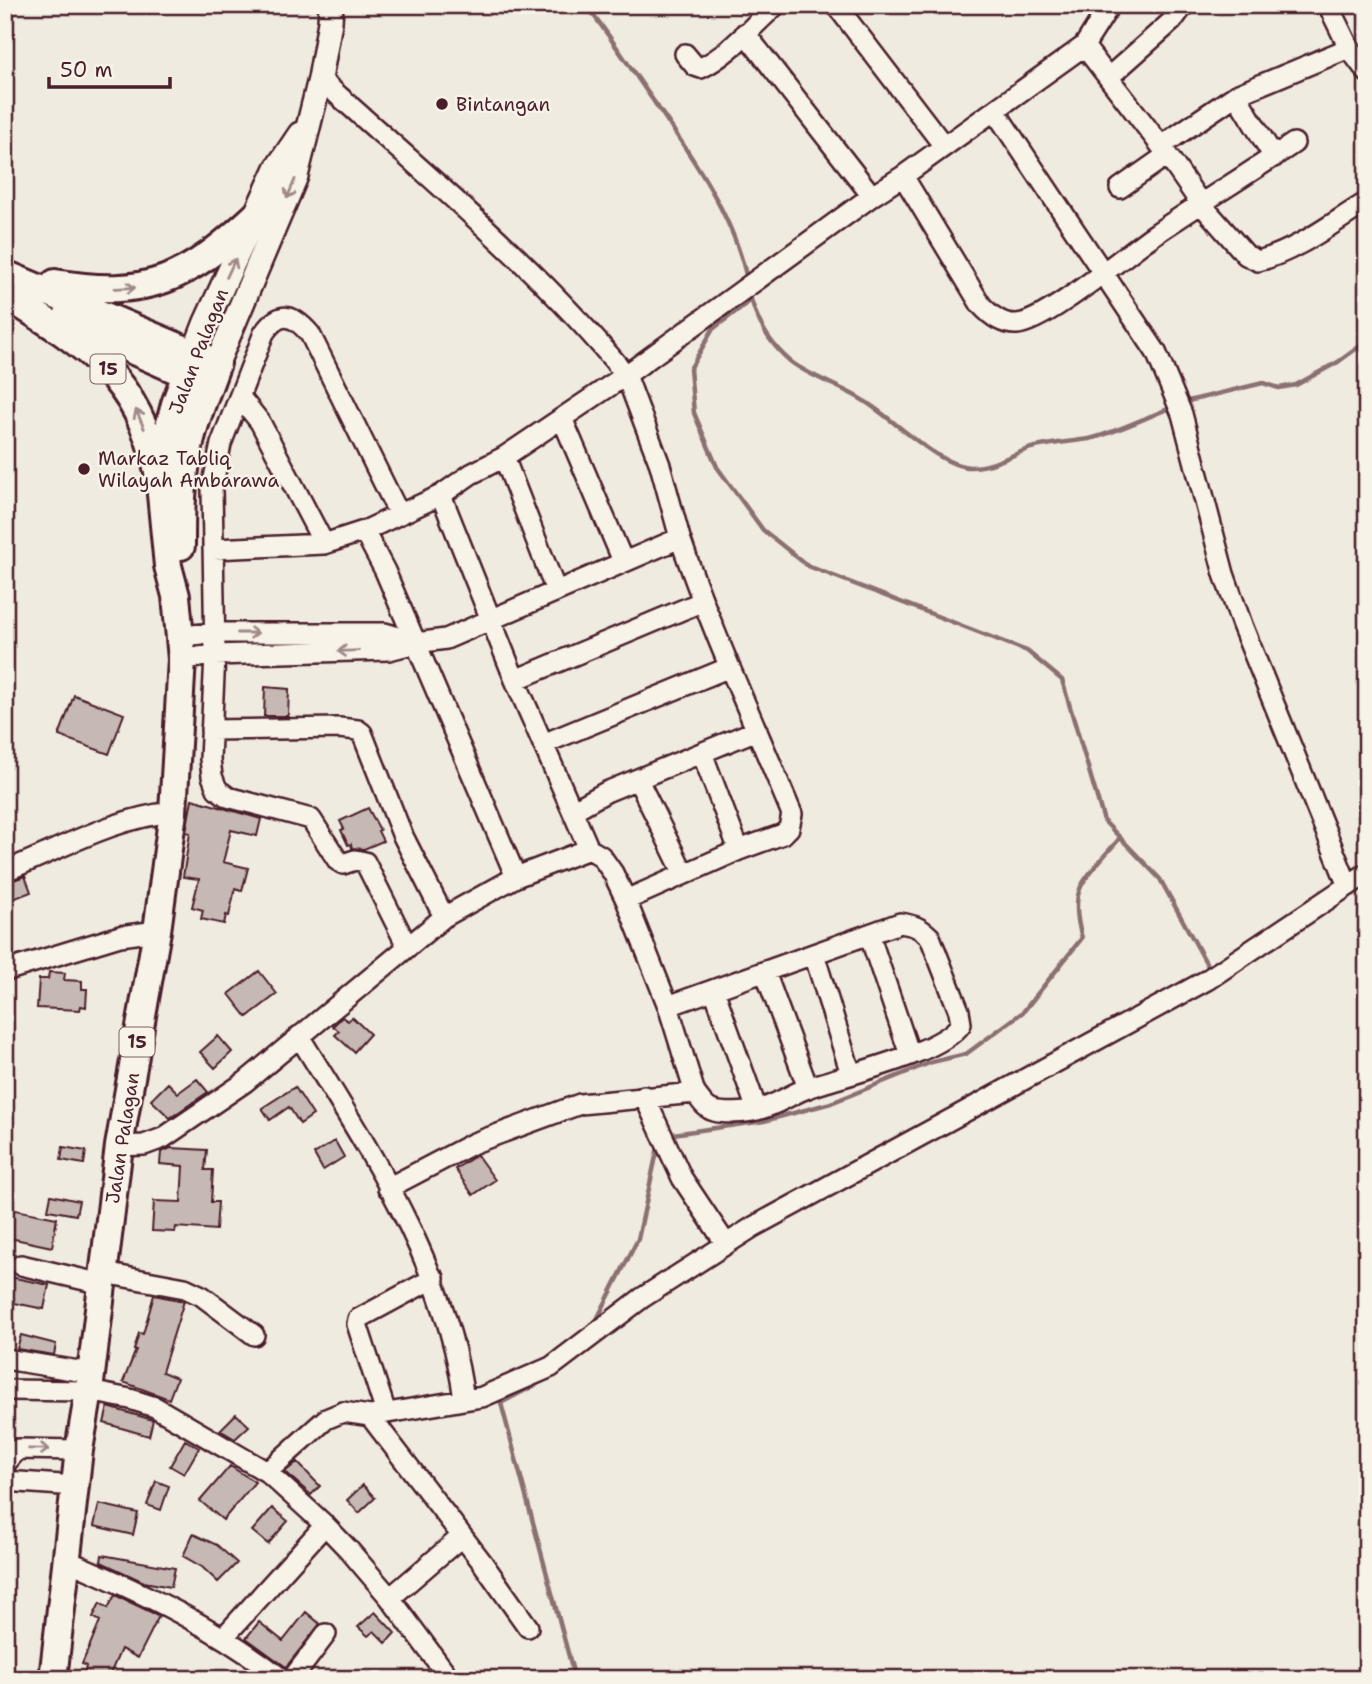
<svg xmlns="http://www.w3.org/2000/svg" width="1372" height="1684" font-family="'Shantell Sans',sans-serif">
<rect width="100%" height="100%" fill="#f0ebe0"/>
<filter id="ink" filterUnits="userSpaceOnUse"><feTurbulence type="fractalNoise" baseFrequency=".0143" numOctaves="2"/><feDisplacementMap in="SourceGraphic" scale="14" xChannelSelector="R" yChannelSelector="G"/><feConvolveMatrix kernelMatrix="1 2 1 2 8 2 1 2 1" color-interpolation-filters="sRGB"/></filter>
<g filter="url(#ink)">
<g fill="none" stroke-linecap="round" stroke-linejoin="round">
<path stroke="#8b6f72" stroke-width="4.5" d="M586,5C608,33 627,63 648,93C686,148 734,214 747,280
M751,299C758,324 770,344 790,361C808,376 843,387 864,401C893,418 939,467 971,467C993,467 1011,455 1031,448C1051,443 1069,442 1089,439C1112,434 1149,416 1173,407
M751,300L713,329L690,369L694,413L717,467L763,530L808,566L1027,651L1062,680L1104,821L1160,879L1210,970L1212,969
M1184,402L1263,383L1279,388L1296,385L1338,362L1367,341
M670,1136L673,1134L764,1121L831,1103L932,1062L966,1054L1023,1012L1082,938C1078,924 1074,904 1080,889C1085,875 1110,850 1120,838
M594,1325L638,1239L658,1147L661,1144
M548,1378L501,1403L575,1679"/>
</g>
<path fill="#c6b8b3" stroke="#4a1f2b" stroke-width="2" d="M265,687L289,689L288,716H264Z
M74,695L124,714L109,754L59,736Z
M192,799L261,819L257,836L231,830L223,862L248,868L242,891L235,889L229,916L226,915L224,924L201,919L203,910L192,907L199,879L183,877L190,833L186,832Z
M368,808L380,830L378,831L383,841L364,849L352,848L351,844L348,845L341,830L344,829L340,821Z
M25,876L31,892L5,902V883Z
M259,971L277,994L247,1017L229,994Z
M49,972L65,973L64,980L82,981V989H87L86,1007L81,1006L80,1010L37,1008L39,979H48Z
M342,1017L348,1021L352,1017L370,1034L354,1052L335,1035L339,1031L333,1026Z
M218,1036L232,1052L215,1068L200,1052Z
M197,1079L208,1092L170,1118L151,1100L168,1083L178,1093Z
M295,1087L313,1115L300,1124L289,1107L270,1120L262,1108Z
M335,1141L344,1157L323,1170L314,1154Z
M63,1147L86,1151L84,1164L61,1160Z
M171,1148L207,1150L205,1170H213L211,1202H218L216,1230L176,1227L175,1232L152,1231L154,1201L181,1202L183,1166L160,1164L161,1152Z
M477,1155L495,1180L473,1195L455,1169Z
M51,1195L79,1201L76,1215L48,1210Z
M5,1208L57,1218L52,1247L5,1237Z
M10,1277L49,1285L44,1309L5,1301Z
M154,1295L184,1301L162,1372L177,1378L169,1399L123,1382L136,1350H134L139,1333L143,1334Z
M21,1335L56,1344L54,1355L17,1349Z
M108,1407L153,1420L149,1436L104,1423Z
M236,1414L249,1426L235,1439L220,1430Z
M185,1440L199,1448L184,1474L170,1466Z
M297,1462L320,1486L311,1495L285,1472Z
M230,1466L255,1482L223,1520L200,1501Z
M156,1481L169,1486L161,1510L147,1505Z
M363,1485L375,1498L359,1513L347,1500Z
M99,1504L138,1513L133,1535L94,1526Z
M272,1508L288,1521L268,1544L252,1531Z
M193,1534L217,1545L237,1563L218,1582L202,1567L183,1556Z
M102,1555L175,1568L171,1587L144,1582L101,1562Z
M115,1595L159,1616L138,1658L121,1649L108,1679H83L86,1666L82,1664L100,1621L93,1617L100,1603L108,1608Z
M306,1612L320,1624L286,1667L246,1638L259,1622L283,1641Z
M375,1612L395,1633L386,1643L374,1631L368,1636L358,1627Z"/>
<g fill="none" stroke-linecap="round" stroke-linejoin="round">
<g stroke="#4a1f2b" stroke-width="24">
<path id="minor" d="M836,5L944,146
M1328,5L1349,48
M745,33L872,196
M1084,46L1161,146L1201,204L1246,255L1258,261C1297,251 1332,223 1367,202
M685,54L695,66L701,68C730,54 752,26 776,5
M1109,77L1172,21L1184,5
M320,79C425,174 536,265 626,375L872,196L903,176L1084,46L1110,5
M1236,95L1274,157
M995,111L1156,352L1182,414L1224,574L1242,625L1348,886
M1161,146L1236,95L1349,48L1367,72
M903,176L981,305C990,315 1002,325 1017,324C1046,322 1127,253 1155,234C1201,203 1248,174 1294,143
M1120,188L1167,155
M240,397L260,422L324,544
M562,418L623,561
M504,457L556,591
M441,495L515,680L589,849
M399,514L310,334C293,314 280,310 264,333L221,444L212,488L215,655L210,759L212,776L217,789L228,797L311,819L338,861L343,864L355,860L365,862L407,946
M364,531L385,571L516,877
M213,549L324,544L364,531L441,495L471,474L504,457L626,375L660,465L680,538
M180,636L215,633H385L415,642
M182,659L215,655L389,650L416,643L446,639L680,538C712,632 754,722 792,814L789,828L783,834L739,850L626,900
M515,680L701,602
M211,730L339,728L358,730L362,733L402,834L444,917
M543,744L730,667
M702,753L739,850
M638,780L684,874
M574,810L606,792L757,730
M5,871C61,849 113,818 173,812
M869,934L910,1055
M814,954L851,1074
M5,971L120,936L157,931
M765,972L808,1088
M714,990L757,1110
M644,1096L682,1178L726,1244
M119,1146L144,1145L163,1138L245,1082L444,917L516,877L589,849L601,856L613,873L626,900L668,1006L695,1093C700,1099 705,1109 714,1111C725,1114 745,1113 756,1110C775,1107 792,1093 810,1087C845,1075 942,1053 961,1024L959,1011L930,937C920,927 913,925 900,923L668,1006
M388,1188L474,1143L580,1104L695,1093
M21,1265L102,1284
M104,1273L185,1288L202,1296L254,1335
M5,1359L91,1373
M5,1390L89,1391L130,1399L155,1407L267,1472L325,1525L349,1550L390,1598L450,1679
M464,1400L482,1397L551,1367L642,1298L753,1227L1207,980L1367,873
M386,1413L357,1324L358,1319L434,1278
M370,1416L482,1562L528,1627
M5,1464L18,1449L79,1450
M267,1472L326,1419L343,1412L370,1416L464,1400C447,1265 368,1149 299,1036
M5,1481L76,1486
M68,1561C144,1593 217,1628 282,1679
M390,1598L461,1537
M223,1638L325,1525
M292,1679L326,1634"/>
</g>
<g stroke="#4a1f2b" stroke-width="28">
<path id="major" d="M194,353L206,322L277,168L300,134
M217,363L296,176L320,79L330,22L331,5"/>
</g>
<g stroke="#4a1f2b" stroke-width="32">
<path id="highway" d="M5,274L217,363C206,394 192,425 187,458C181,487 181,517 181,546
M55,283C149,299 187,279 255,216
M5,295C83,344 137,375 158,472
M64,320L202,381
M53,1679L79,1450L89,1391L119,1146L157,931L173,812L182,659L176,596L168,566L160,484L166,438L175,404L194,353"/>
</g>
<use href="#minor" stroke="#f7f3e8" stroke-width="19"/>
<use href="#major" stroke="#f7f3e8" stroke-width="23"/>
<use href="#highway" stroke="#f7f3e8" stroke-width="26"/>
</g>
<defs><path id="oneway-shaft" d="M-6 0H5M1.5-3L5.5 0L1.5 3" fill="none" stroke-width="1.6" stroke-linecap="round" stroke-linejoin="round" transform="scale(1.75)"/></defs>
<g stroke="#a0898a">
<use href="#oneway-shaft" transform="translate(291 189) rotate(113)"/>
<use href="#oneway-shaft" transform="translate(231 268) rotate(-65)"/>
<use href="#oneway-shaft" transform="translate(125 288) rotate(-2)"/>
<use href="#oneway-shaft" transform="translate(140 419) rotate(-114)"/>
<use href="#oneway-shaft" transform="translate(248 633)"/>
<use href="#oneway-shaft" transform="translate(348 651) rotate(178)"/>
<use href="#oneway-shaft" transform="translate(39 1449) rotate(1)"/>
</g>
</g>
<g fill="#4a1f2b" stroke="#f7f3e8" stroke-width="2.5">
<circle cx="442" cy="104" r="7"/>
<circle cx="84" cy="469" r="7"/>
</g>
<g text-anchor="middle" stroke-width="5" stroke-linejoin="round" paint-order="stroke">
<g fill="#f7f3e8" stroke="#7e5f64" stroke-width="2">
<rect x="90.5" y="354.5" width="35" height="29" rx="5"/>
<rect x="119.5" y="1027.5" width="35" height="29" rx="5"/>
</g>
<g font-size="18" font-weight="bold" fill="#4a1f2b">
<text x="108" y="375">15</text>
<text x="137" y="1048">15</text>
</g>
<g font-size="19" fill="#4a1f2b" stroke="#f7f3e8" text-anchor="start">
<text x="456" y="111">Bintangan</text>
<text x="98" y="465">Markaz Tabliq<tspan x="98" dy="22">Wilayah Ambarawa</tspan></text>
</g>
<g font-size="19" fill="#4a1f2b" stroke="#f7f3e8">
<text transform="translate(198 351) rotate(-69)" y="7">Jalan Palagan</text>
<text transform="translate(122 1138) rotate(-81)" y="7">Jalan Palagan</text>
</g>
</g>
<rect width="1372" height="1684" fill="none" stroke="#f7f3e8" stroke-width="28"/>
<rect x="14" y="14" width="1344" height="1656" fill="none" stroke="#4a1f2b" stroke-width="2.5" filter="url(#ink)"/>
<path d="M49 77v10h121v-10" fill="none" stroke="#4a1f2b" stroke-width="3.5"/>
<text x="60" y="77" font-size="21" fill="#4a1f2b" stroke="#f7f3e8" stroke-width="5" paint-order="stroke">50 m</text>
</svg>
